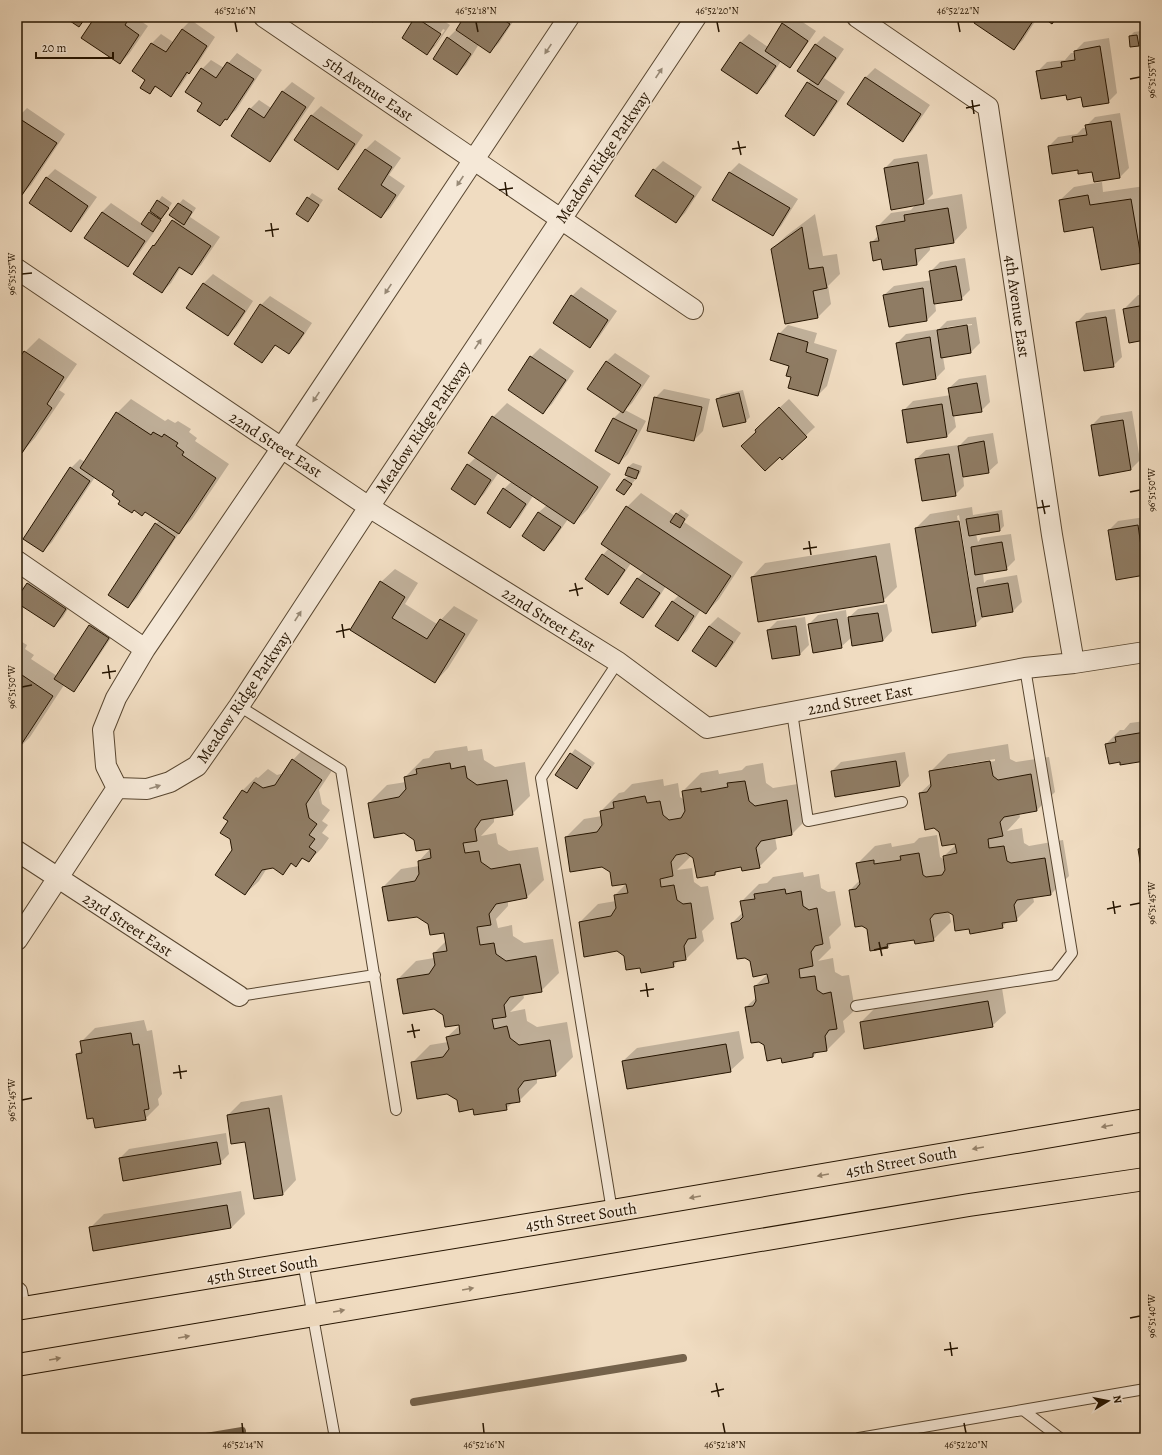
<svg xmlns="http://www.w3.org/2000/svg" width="1162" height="1455" font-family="Alegreya,serif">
<rect width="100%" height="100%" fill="#f0dcc1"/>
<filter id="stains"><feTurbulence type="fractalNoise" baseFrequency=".005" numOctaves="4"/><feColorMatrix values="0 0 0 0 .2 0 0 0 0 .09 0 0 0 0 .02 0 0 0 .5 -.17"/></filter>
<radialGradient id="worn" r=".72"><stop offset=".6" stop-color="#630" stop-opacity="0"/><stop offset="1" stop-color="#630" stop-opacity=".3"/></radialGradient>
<path fill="#0003" fill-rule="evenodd" d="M95,17H135L148,26L129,54L120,63Z
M417,17H438L450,25L436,45L427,54L403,38ZM443,29L445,30L435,45H433Z
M466,17H516L499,43L490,52L479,44L466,65L457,74L448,38L457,29Z
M790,17H795L816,31L798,57L790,66L781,61L766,84L757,93L740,43L749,34L768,47L783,24Z
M979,17H1038L1023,40L1014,49Z
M191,20L215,37L198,63L190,71L180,86L171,95L157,86L150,93L147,80L134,71L152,43L161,34L173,42L182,29Z
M1141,31L1142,40L1138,45L1130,36L1134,32Z
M824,36L844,49L824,78L845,92L823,125L814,134L786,115L811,79L815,45Z
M1109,38L1117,93L1108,102L1067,94L1038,71L1047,62L1065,60L1071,53H1075V51L1084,42Z
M237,53L262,70L236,110L220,125L203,103L202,69L211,60L224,68Z
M875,68L930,105L912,131L903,140L849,104L866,77Z
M292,82L315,98L278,152L270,161L250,109L259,100L271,108L283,91Z
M321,106L363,135L347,159L338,168L295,140L312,115Z
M27,108L65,134L31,185L22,194L17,191V118Z
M1120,113L1129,168L1120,177L1079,169L1049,146L1058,137L1077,134L1083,128H1086V126L1095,117Z
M375,140L401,158L389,175L405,186L390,208L381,217L339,189L366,149Z
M927,154L933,194L927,200L962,194L967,228L954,242L930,246V250L917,264L882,258L871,243L879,235L878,226L891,213L911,210L916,204L891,209L885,168L894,159Z
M663,161L702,187L685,213L676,222L636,196L654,170Z
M739,163L798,199L781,226L772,235L713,200L730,172Z
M55,169L97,197L80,221L71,230L46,178Z
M1102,182L1103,192L1145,186V259L1141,263L1060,200L1074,187Z
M312,193L323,200L312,216L297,213Z
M162,196L172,203L157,226L152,231L154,232L137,256L128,265L102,212L111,203L142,224Z
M183,199L196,208L190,217L220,237L201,265L192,274L181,267L171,283L162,292L153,246L161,238L176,218L171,214Z
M815,214L823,256L837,254L840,274L828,286L831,304L818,317L772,249L786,236Z
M965,258L970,290L961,299L935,303L936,311L927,320L890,326L884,295L894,286L932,280L931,271L940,262Z
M213,274L253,301L237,326L228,335L187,308L204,283Z
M581,287L617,311L599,337L590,346L572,296Z
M1145,294V339L1124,309L1138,295Z
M270,296L312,323L298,344L289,353L276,345L262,361L235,343L261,305Z
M1115,309L1122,357L1113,366L1077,322L1086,313Z
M976,317L980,343L971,352L943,357L945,369L936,378L904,384L897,343L906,334L939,329L947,321ZM972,324V325L947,329V327Z
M788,325L817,333L814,343L837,350L827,386L818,395L792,377L790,365L779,334Z
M39,338L77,364L59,390L65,394L35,438L22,452L20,451L17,455V362H18L25,352Z
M540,348L574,371L552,404L543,413L531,357Z
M615,353L650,376L632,403L625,410L646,421L628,454L619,463L597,451L614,418L621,411L606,362Z
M986,375L990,402L981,411L954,415L956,427L947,436L904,410L913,401L951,395L949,388L959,379Z
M664,389L710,399L703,431L694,440L655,398Z
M743,390L750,417L746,421L724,426L717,400L721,395Z
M131,399L165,421L168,419L175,423L178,421L191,429L189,432L197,438L195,441L229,464L192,519L181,530L137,598L128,607L156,524L160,520L146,511L121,500L115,491L95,477L52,542L43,551L71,468L80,459L85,462L117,413Z
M789,399L815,427L782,458L757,432L765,421Z
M507,403L611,474L588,509L574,523L568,519L553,541L544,550L523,536L539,512L547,505L533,496L519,518L510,527L504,489L512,481L499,472L484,494L475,503L468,465L476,457L493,417Z
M1132,411L1140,460L1131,469L1092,425L1101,416Z
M993,433L998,463L988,472L963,476L964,486L955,495L916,459L926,450L958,445V447L968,437Z
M633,463L642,466L640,473L636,478L631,477L635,480L624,494V479L629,475L626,474L628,467Z
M641,493L675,516L681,509L689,515L684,522L743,562L719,599L706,613L701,609L687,631L678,640L672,602L679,595L666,586L652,608L643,617L621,602L638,578L644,572L631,563L617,584L608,593L603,555L609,548L602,544L627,507Z
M972,507L973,515L1002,510L1004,526L1000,530L976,534L978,542L981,538L1011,534L1015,560L1006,569L983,573L984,583L987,580L1017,575L1022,602L1013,611L984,616L975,625L916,528L930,514ZM959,515L975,615H973L957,516Z
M1145,517V574L1117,578L1109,530L1118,521Z
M890,543L897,587L883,601L759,621L752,577L765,563Z
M395,569L418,583L405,604L437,624L454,606L478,620L448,668L435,682L351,630L381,582Z
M37,574L74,599L63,617L54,626L17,602V600L28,583Z
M887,604L892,631L883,641L852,637L841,647L809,624L818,615L846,610L847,619L858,609Z
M99,617L117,629L82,681L73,690L64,685L30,737L17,750V639L27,645L25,649L34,655L31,659L57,676L90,626Z
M718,617L741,633L725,657L716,666L693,650L709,626Z
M805,617L809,645L800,654L773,658L768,630L777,621Z
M1145,721V760L1121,761L1106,744L1120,730H1124L1130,723Z
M1008,744L1010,759L1016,762L1049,757L1055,792L1037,810L1019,813L1020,817L1007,831L1022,828L1024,843L1029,846L1063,840L1069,876L1051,894L1033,897L1034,902L1016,920L1008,921L1002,927L970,928L949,912L951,922L933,940L915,938L893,942L888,947L867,929L850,890L860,880L857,864L875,846L891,843L892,847L914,843L919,838L937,835L940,857L945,860L944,856L958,843L940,831L920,793L932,782L930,772L948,754ZM995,759V761L948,769V767Z
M306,746L335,766L319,790L322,804L330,810L322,821L328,825L322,833L329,838L322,848L309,861L304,858L296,865L293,863L283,874L273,867L267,868L259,881L245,894L233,850L229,821L242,791L256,777L258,778L268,769L277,775L284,773L293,760Z
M467,746L468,751L482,749L484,760L495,767L525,762L530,796L512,814L494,817V822L481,836L496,833L498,844L509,851L538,847L544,880L526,898L508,901V906L496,919L498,928L512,925L513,936L524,943L553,939L559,973L541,991L523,994L524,998L510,1012L525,1009L527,1021L537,1027L567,1022L573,1057L555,1075L537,1078V1083L519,1101L513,1102L506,1109L474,1108L458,1100L412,1063L430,1045L448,1042L447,1037L461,1024L444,1015L398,979L416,961L434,958V953L446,941L445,932L429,923L383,887L401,869L419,866V861L432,847L415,839L369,803L387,785L406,782L405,777L423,759L429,758L435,751Z
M575,749L595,763L576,788L556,775Z
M905,752L909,776L900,786L832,771L841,762Z
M763,763L766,783L773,788L804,783L810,816L792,834L775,837L777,849L759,867L742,866L719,870L715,874L690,855V857L677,870L692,868L694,882L701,887L708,886L714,919L702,931L704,941L686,959L679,960L673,966H641L580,922L598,904L616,901L615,895L627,883L566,837L584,819L602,816L601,811L619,793L624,792L632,784L663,779L664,786L678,783L680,797L685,800L683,791L701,773L718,770L719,774L742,770L746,766Z
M1145,843V885L1139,849Z
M803,872L804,877L819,874L821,888L828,892L835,891L841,925L829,937L831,948L818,961L833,958L835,972L842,976L849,975L855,1010L843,1021L845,1032L827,1050L818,1051L813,1057H782L765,1045L746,1007L757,997L755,986L769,973L751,961L732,923L743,912L741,902L759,884L767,883L773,877Z
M1002,988L1006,1013L992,1026L861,1022L874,1009Z
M144,1020L147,1031L152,1030L162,1094L158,1099L159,1105L145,1119L77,1054L83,1049L82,1041L95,1028Z
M739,1031L744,1058L730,1071L623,1061L637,1048Z
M282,1095L296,1180L283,1194L228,1115L241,1102Z
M226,1133L229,1154L220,1163L120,1158L129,1149Z
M241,1191L245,1214L231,1228L94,1250L90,1228L104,1214Z"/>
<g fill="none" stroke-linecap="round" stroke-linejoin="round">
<path stroke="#75634c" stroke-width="8" d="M414,1402L683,1358
M200,1438L242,1431"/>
</g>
<path fill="#8f7c64" stroke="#251400" d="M64,17H86L79,27Z
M95,17H130L125,25L139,35L120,64L81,38Z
M366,17H377L373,22Z
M415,17L441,34L427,55L402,38Z
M464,17H499L510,24L490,53L456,30Z
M977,17H1027L1033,21L1014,50L974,23Z
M1042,17H1057L1052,24Z
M782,23L808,41L790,68L765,51Z
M182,29L207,46L189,74L187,72L171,97L155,86L150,94L140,88L145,80L132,71L151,43L166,52Z
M1137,35L1139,46L1130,47L1129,36Z
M447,37L471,54L457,75L433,59Z
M740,42L776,66L757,94L721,70Z
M815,44L836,58L818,85L797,71Z
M1100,46L1109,103L1083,107L1081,97L1067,100L1066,95L1041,99L1036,71L1062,67L1061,62L1075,60L1074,51Z
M227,62L254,79L227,120L225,119L220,126L197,111L202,103L185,92L201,68L216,78Z
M865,77L921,114L903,142L847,104Z
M807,82L837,101L814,136L785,116Z
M282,91L306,107L270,162L231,136L249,108L264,118Z
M311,115L355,144L338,170L294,140Z
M17,117L57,143L22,195L17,192Z
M1111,121L1120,178L1094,182L1092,172L1078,174V170L1052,174L1048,146L1073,142L1072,137L1087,135L1085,125Z
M365,149L392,167L381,185L396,195L381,218L338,189Z
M918,162L924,204L891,210L884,168Z
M653,169L694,196L676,223L635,196Z
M729,172L790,208L773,236L712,200Z
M46,177L88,206L71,232L29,203Z
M1088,195L1090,205L1131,199L1142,263L1101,270L1093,227L1064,232L1059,200Z
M307,197L319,205L308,222L296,214Z
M157,200L169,208L161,219L150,211Z
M178,203L192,212L184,225L169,215Z
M948,208L954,243L915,249L917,265L883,270L881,259L873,261L870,242L879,241L876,226L905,221L904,215Z
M102,212L145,241L128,267L84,238Z
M149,212L161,220L153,232L141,224Z
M172,220L211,246L192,275L179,267L162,293L133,274L153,245L154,246Z
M802,227L809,269L823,267L827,288L813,291L818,318L785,324L771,249Z
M956,266L962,300L934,304L929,271Z
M203,283L245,311L228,336L186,308Z
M923,288L927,321L889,327L883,295Z
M571,295L608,320L590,348L553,323Z
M260,304L304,333L289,354L275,345L262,363L234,344Z
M1145,305V343V340L1129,343L1123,309Z
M1106,317L1114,367L1084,371L1076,322Z
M967,325L971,353L941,358L937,330Z
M778,333L808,342L806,352L828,359L818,396L788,388L791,377L786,376L789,366L770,360Z
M930,337L936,379L903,385L896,343Z
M24,351L64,377L47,404L52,408L22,453L17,450V362Z
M530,356L566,380L543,414L508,390Z
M606,361L641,385L623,413L587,389Z
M977,383L982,412L953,416L948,388Z
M739,393L746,422L723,427L716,399Z
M654,397L702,407L694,441L647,431Z
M942,404L947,437L907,443L902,410Z
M779,407L807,437L782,460L780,457L765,471L741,446L756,432L755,430Z
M116,412L151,435L153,432L162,437L164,434L178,443L176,446L184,452L182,455L216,478L179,534L145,512L142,516L134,510L132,513L118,504L120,501L112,495L114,491L80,468Z
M492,416L598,487L574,524L468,453Z
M613,418L637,430L619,464L595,451Z
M1123,420L1131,470L1099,476L1091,425Z
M984,441L989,473L963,477L958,446Z
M949,454L956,496L922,501L915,459Z
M467,464L491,480L475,505L451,489Z
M70,467L90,481L43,552L23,539Z
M628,467L639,471L636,479L625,475Z
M624,479L632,484L624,495L616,490Z
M503,488L526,504L510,528L487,513Z
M626,506L731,576L706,614L601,544Z
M538,512L561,527L544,551L522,536Z
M676,513L685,519L680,528L670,522Z
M998,514L1000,531L969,536L966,519Z
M959,521L976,626L932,633L915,528Z
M155,523L175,537L128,608L108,595Z
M1138,525L1145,575L1116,580L1108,530Z
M1002,542L1007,570L975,575L971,547Z
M602,554L625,570L608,595L585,579Z
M876,556L884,602L758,622L751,577Z
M637,578L660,593L643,618L620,603Z
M380,581L405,597L392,618L427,639L440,619L465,634L435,683L350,630Z
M27,583L66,609L54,627L17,603V598Z
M1008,583L1013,612L982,617L977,588Z
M672,601L694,616L678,641L655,626Z
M878,613L883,641L852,646L848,617Z
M837,619L842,648L813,653L808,624Z
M89,625L109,638L74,692L54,679Z
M709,626L733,642L716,667L692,651Z
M796,626L800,655L772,659L767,630Z
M17,666L21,669L19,673L53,696L17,751Z
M1145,732V761L1120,765V762L1109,764L1105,744L1116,742L1115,737Z
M570,753L591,767L577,789L555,775Z
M292,759L322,780L306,804L309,818L317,824L309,835L315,839L309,847L316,852L309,862L302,858L296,867L291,863L283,875L273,868L262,870L245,895L215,875L232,850L230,839L220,833L228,821L223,818L242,790L247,793L254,782L263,788L275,785Z
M896,761L900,786L835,797L831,771Z
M990,761L993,776L998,780L1031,774L1037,811L1004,817L1000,822L1003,836L988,839L989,848L1004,846L1007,861L1011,863L1045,858L1051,895L1017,900L1014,905L1017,921L1002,923L1003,928L970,934L969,929L955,931L953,915L948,912L934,914L930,919L934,941L915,944L914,940L887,944L888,948L870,951L867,929L862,926L855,927L849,890L856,889L860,884L856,863L874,860V864L901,860L900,856L919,853L923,875L926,877L942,875L945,870L943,856L957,853L955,844L942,846L939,832L934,828L925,830L919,793L927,792L931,786L929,771Z
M450,763L451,769L465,766L467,778L477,785L507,780L513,815L481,820L475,829L477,841L463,843L465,853L479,851L481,862L491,869L520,864L527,898L496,904L489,914L491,925L477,927L480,945L494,943L496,954L506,961L536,956L542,992L510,997L504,1005L506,1017L492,1019L494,1029L507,1026L510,1038L519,1045L550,1040L556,1076L524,1081L518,1089L520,1102L506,1104L507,1110L474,1115L473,1109L459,1112L457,1100L447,1094L417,1099L411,1062L443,1057L449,1049L446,1037L460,1034L459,1025L445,1027L443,1015L434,1009L403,1014L397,979L429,974L435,965L433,953L447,951L444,933L430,935L428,924L417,917L388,921L382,887L415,881L419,874L418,861L431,858L430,849L416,851L414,840L404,833L374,838L368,803L399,797L406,789L404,777L417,774L416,769Z
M745,781L749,801L755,806L787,800L792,835L761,841L756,848L760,868L742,871L741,867L715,872V875L697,878L693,858L686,853L676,855L671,862L673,876L660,879L661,887L674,885L677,900L683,904L691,903L696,938L688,939L684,946L686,960L673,962L674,967L641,973L640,968L626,970L624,956L617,951L584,957L579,922L611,916L616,908L614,895L628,893L626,884L612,886L610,872L602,867L570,872L565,837L597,832L602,825L600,811L614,808L613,802L645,796L647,803L660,801L663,815L669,820L681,818L685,811L682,791L701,788V792L728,787L727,783Z
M1145,847V891L1138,849Z
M785,889L786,894L801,891L803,906L809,910L817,908L823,944L815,946L811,952L813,966L799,969L800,978L815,976L817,990L823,994L831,992L837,1029L829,1030L825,1036L827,1051L813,1053V1057L782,1063L781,1058L767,1061L764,1045L759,1042L751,1043L745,1007L753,1006L756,1001L754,986L769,983L767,974L753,977L750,961L745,958L737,959L731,923L739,921L743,917L740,901L755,899L754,894Z
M988,1001L993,1027L864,1049L860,1022Z
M131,1033L133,1045L139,1044L149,1109L144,1110L146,1120L95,1128L93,1118L87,1119L76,1054L82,1053L80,1041Z
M726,1044L731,1072L627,1089L622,1061Z
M269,1108L283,1195L254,1199L245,1142L231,1144L227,1115Z
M217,1142L221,1164L123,1181L119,1158Z
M227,1205L231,1228L93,1251L89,1227Z"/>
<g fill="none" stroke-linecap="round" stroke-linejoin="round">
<g stroke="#584630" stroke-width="12">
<path id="service" d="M239,706L341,770L396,1110
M792,712L808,821L902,802
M239,996L375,975
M856,1006L1055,975L1072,953L1025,668
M612,1211L541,778L618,662
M303,1262L335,1438
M1023,1410L1060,1438
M859,1438L1145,1389"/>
</g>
<g stroke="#584630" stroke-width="22">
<path id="minor" d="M264,17L693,309
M857,17L988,107L1052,535L1074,663
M17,269L369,507L618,662L707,728L1025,668L1074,663L1145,652
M17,561L145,649
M117,788L147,789L170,782L197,766L239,706L369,507L696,17
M117,788L106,766L103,730L116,698L145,649L281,449L569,17
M17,851L239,996
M17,940L117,788
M17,1292L20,1309"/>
</g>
<g stroke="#251400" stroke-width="24">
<path id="primary" d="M17,1309L612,1211L1145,1120
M17,1365L969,1205L1145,1179"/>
</g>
<use href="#service" stroke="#f5e8d7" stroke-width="10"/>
<use href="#minor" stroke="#f5e8d7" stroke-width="20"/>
<use href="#primary" stroke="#f0dcc1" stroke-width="22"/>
</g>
<defs><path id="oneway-solid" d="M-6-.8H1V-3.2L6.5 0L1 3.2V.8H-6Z"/></defs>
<g fill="#978976">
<use href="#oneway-solid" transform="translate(548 49) rotate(124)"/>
<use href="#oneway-solid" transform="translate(659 73) rotate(-56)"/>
<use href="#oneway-solid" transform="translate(460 181) rotate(124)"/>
<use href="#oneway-solid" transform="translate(388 289) rotate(124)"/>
<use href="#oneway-solid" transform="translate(478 344) rotate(-56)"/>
<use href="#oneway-solid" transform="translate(316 397) rotate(124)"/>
<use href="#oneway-solid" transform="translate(298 616) rotate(-57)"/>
<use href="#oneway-solid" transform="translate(155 787) rotate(-17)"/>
</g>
<g fill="#95826a">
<use href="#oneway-solid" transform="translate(1107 1126) rotate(170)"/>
<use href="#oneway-solid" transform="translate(978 1148) rotate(170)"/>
<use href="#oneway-solid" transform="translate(823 1175) rotate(170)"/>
<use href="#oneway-solid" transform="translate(695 1197) rotate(170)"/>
<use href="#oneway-solid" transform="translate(468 1289) rotate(-10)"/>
<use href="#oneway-solid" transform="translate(339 1311) rotate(-10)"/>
<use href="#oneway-solid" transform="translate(184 1337) rotate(-10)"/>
<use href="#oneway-solid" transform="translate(55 1359) rotate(-10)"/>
</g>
<path fill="none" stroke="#251400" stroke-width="1.5" d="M235,22L237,32M476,22L478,32M717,22L719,32M958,22L960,32M1130,79L1140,77M972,100L974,114M966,108L980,105M738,141L741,155M732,149L746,147M505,182L507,196M499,190L513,188M271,223L273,237M265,231L279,229M22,274L32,273M1130,492L1140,490M1042,500L1045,514M1037,508L1050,506M809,541L811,555M803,549L817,547M575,583L578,596M569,591L583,588M342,624L344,638M336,632L350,629M108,665L110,679M102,673L116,671M22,687L32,685M1113,901L1115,914M1130,905L1140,903M1107,909L1121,906M879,942L882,956M874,950L887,947M646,983L648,997M640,991L654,989M412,1024L415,1038M407,1032L420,1030M179,1065L181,1079M173,1073L187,1071M22,1100L32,1098M1130,1318L1140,1316M950,1342L952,1356M944,1350L958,1348M716,1383L719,1397M711,1392L724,1389M242,1423L243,1433M483,1423L484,1433M723,1423L725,1433M964,1423L966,1433"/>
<g text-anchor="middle" stroke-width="3.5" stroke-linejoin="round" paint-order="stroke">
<g font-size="16" fill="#251400" stroke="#f5e8d7">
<text transform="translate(369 88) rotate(34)" y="6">5th Avenue East</text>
<text transform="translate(602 157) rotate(-56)" y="6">Meadow Ridge Parkway</text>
<text transform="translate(1018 306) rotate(82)" y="6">4th Avenue East</text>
<text transform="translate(422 427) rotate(-56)" y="6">Meadow Ridge Parkway</text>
<text transform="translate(276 444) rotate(33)" y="6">22nd Street East</text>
<text transform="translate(549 619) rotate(32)" y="6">22nd Street East</text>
<text transform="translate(243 697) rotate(-56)" y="6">Meadow Ridge Parkway</text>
<text transform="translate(860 699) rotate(-11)" y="6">22nd Street East</text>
<text transform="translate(128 924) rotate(33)" y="6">23rd Street East</text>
<text transform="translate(901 1161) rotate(-10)" y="6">45th Street South</text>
<text transform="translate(581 1216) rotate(-9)" y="6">45th Street South</text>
<text transform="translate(262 1269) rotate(-9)" y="6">45th Street South</text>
</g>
</g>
<rect width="1162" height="1455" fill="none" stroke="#f0dcc1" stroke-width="44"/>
<g transform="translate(1108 1401) rotate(80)" stroke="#f5e8d7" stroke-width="3" paint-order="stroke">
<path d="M0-3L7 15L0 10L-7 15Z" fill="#251400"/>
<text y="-6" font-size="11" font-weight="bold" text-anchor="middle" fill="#251400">N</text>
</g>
<path d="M36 52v6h77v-6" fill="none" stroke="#251400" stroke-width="2"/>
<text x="42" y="52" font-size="12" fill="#251400" stroke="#f5e8d7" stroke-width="3" paint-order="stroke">20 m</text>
<rect x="22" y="22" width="1118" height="1411" fill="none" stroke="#251400" stroke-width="1.5"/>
<g font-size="10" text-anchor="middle" fill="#251400">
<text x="235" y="14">46°52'16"N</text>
<text x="476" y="14">46°52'18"N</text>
<text x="717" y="14">46°52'20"N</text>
<text x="958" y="14">46°52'22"N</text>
<text transform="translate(1151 77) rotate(-90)" y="4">96°51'55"W</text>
<text transform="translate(11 274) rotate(-90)" y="4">96°51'55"W</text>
<text transform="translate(1151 490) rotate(-90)" y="4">96°51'50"W</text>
<text transform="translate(11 687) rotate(-90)" y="4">96°51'50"W</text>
<text transform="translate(1151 903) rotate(-90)" y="4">96°51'45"W</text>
<text transform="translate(11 1100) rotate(-90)" y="4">96°51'45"W</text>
<text transform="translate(1151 1316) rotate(-90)" y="4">96°51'40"W</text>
<text x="243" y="1448">46°52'14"N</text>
<text x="484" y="1448">46°52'16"N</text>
<text x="725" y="1448">46°52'18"N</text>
<text x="966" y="1448">46°52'20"N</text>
</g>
<rect width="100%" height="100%" filter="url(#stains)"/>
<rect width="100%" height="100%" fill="url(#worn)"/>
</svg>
